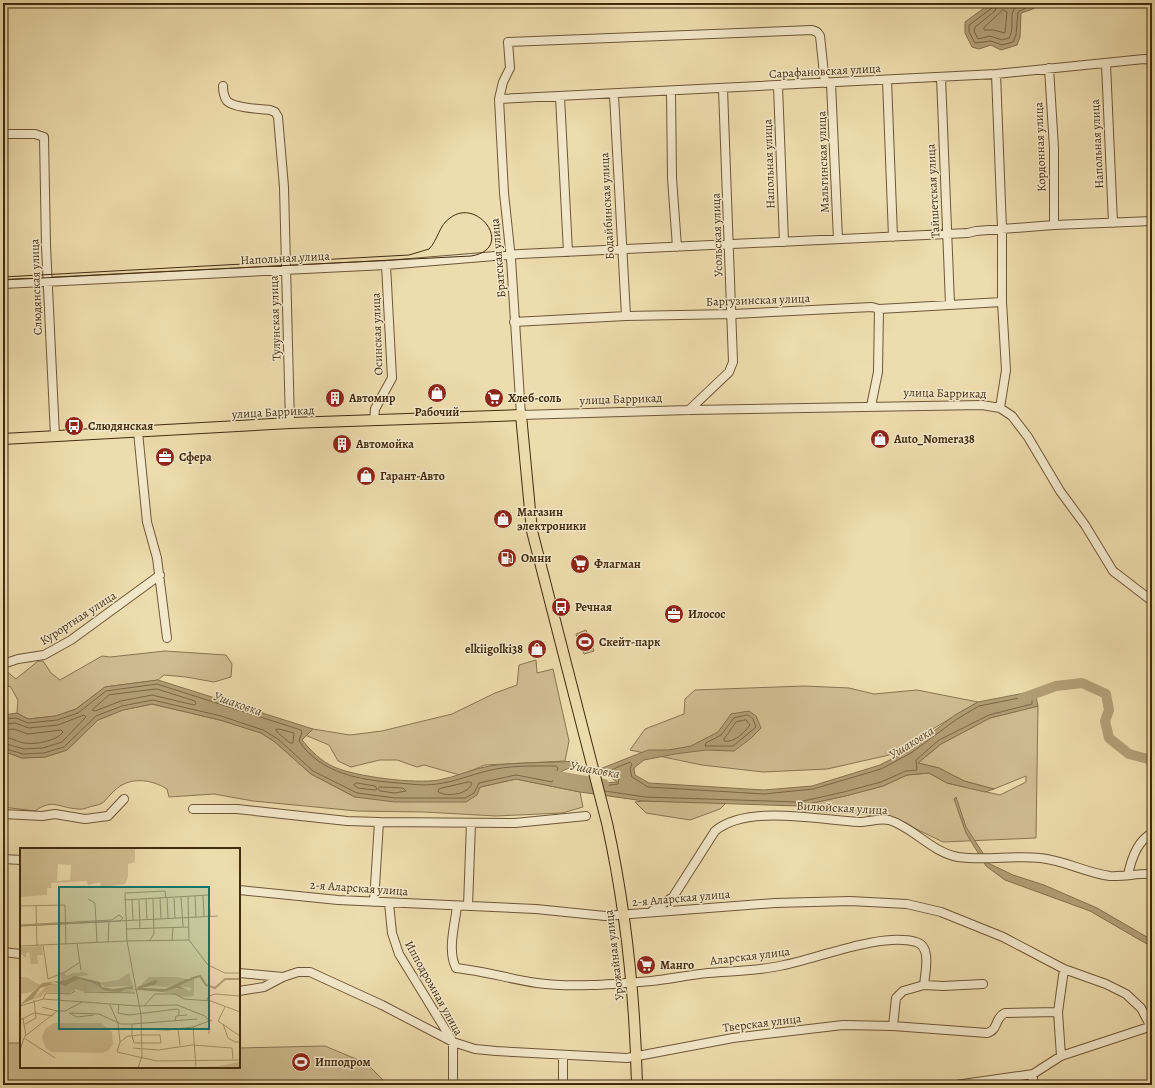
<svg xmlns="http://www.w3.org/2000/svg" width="1155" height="1088" font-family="Alegreya,serif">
<rect width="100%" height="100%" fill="#eddcad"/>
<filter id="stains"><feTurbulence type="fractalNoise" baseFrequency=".005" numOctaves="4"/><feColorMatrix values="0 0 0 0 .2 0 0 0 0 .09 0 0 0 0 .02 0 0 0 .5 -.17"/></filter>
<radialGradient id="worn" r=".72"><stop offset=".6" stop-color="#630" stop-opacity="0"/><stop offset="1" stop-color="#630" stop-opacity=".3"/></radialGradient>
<path fill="#d0be92" stroke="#8a7450" d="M586,630L594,651L584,654L576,634Z
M165,651L226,655L232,664L231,677L214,682L186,677L164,675L158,680L105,687L76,709L56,716L28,719L17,713L18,700L10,686L3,688V673L6,671L16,679L38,661H43L51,673L60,680L102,656L110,657Z
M536,660L537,673L553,669L569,741L565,761L485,765L460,775L424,765L417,767L397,760H380L351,767L338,761L329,745L305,735L313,729L350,735L382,731L452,714L495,693L517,685L519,665Z
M804,686L849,688L874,694L917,690L978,702L889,755L827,769L763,772L702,765L630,750L645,729L684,714L685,699L695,690Z
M152,704L220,720L261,733L275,742L311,774L355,797L480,787L516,779L580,792L583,807L562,813L496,816L424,812L357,811L253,801L214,794L169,797L167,789C151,779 129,776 114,791C105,799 106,804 93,806C88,807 83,810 78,809C59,808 53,798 35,811L3,807V751L22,758L45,757L67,750L98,720L123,710Z
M1038,706L1036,838L943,842L906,824L864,814L802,811L799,806L845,796L883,786L907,775L929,773L947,783L1000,795L1026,782V776L994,789L964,781L939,768L918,763L941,744L990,718Z
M644,801L726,803L720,809L690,820L646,813L635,802Z
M3,1043H21V1067H239V1048L325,1046L356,1059L369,1066L388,1085H3Z"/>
<path fill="#b3a077" stroke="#86714d" d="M991,3H1041L1033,9L1021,13L1020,37L1017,45L1001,50L991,45L979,49L972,47L965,33V22Z
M158,680L313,729L302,740C311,751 321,761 334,767C357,777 415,784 439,780C456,777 472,769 489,766C519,762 548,763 577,761L574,766L560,772L556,780L591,784L617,782L600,769L648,750H669L691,746L718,732L731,714L749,711L756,716L761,728L750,739L734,751L706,750L675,754L644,760L634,768L635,775L649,783L764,790L812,786L880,765L909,750L955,715L978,702L1035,691L1038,706L990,718L941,744L918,763L939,768L964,781L994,789L985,792L947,783L929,773L907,775L883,786L845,796L799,806L644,801L580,792L516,779L480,787L477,795L466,802H395L355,797L311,774L275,742L261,733L220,720L152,704L123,710L98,720L67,750L45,757L22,758L3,751V715L17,713L28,719L56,716L76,709L105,687Z
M956,797L966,827L990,864L1013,875L1044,885L1097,908L1152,940V947L1090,911L1005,880L986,866L966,833L954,799Z"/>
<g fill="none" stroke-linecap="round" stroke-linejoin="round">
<path stroke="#7b6642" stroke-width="1" d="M993,3L992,8L969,25V32L975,43L991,41L1002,45L1013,42L1016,35L1018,12L1035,3
M998,3L995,11L975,27L974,31L978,39L990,36L1002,40L1009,38C1017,24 1004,10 1023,3
M1003,10L1007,12L1005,33L993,30H984V28Z
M157,689L195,701L196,704L194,705L152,695L121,701L95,711L92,710L109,695Z
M748,715L753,719L756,727L733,746H705L706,743L721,735L734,718Z
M3,719L16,718L28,723L57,720L78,713L106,691L157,684L301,730L302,732L299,741C321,774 361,780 398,783C413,784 421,786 437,784C454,782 470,775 487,771C509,765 534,766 556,766L558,768L552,782L516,775L479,783L474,793L465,798H395L357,793L313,771L278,739L263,730L221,716L153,700L122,706L96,716L64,747L44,753L23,754L3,748
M746,720L750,725C744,733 734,743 724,741V739L736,722Z
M3,724L15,723L29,728L58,725L84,715L86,717L62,742L43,748L24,749L3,743
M279,729L294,733L293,743H290L277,732L276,730Z
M3,730L14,729L28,734L61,730L63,732C57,741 35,745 24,743C17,742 11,737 3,737
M469,782L472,783C468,795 447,797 438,792L439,789Z
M357,783L375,786L377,789L375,790L358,788L354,785Z
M604,786L618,784L619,778L611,770L630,762L632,764L630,769L632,777L648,787L764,794L813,789L881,769L911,753L957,719L979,706L1029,696L1032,698V704L989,715L939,740L916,760L917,770L906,771L881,782L844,792L799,802L645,797L605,791
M380,787L403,788L406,791L395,793L380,791L378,789Z"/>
<path stroke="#b3a077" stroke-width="10" d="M1023,698L1056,686L1082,683L1106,694L1109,710L1105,721L1109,738L1129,754L1152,760
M545,774L604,784"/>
<g stroke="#6e5736" stroke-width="10">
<path id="minor" d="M1106,64L1113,223
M1049,68L1054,148V225
M996,74L1002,229V302L1006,370L1000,408
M941,77L950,304
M887,80L893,237
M825,83L820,36L817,32L812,30L508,42L510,68L503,82L499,99L504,193L511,259L521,415L689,410L982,405L1000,408L1012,416L1028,437L1060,491L1085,525L1113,571L1152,601
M831,83L838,239
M223,86C223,91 224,97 227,101C234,108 260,109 270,110L275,112L278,117L284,187L290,423
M778,86L784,242
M671,92L672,178L677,247
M614,95L626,316
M560,97L568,252
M499,99L996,74L1144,59L1152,60
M3,134H35L44,137L46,246L55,436
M3,284L386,265L520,254L968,233L976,231L1054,225L1152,221
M514,322L626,316L733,314L872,307L879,309L1002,302
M871,406L878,372L879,309
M689,410L729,372L733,362L723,89
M374,421L375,409L392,378L386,265
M138,432L147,522L157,558L167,638
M3,664L18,659L44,655L71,640L160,575
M193,809H237L347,821L379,822L515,823L586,816
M3,814L42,816L55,814L85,819L108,816L124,799
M3,859L21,860
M1128,875C1131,860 1137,841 1152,833
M239,890L338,900L536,909L605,916L775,903L850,901L907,904L941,912L1003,937L1064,969L1106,984L1126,994L1141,1008L1152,1029
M374,902L379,822
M389,903L392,933L399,954L453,1042V1085
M457,906C455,925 447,950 456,968C484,971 510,979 537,983C573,988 615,984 651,981C670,979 689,975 708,973C733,971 759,971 784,965C819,958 882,932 916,942C932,946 925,973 924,985
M468,906L471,823
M652,911L673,897L715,831C747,804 818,820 859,822C869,822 879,818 889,820C913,827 931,852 958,857C985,861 1013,855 1040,858C1064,860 1086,873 1110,876C1124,877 1138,873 1152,874
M3,952L21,954
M239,973L283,977L298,972H310L382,1005L453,1042L475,1049L496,1051L627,1058L733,1038L843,1025L893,1026L987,1033C999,1030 994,1018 1005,1013L1058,1012
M239,991L264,987L283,977
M893,1026L896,998L903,991L924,985L943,986L983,984
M1061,1056L1058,1012L1064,969
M563,1085V1055
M956,1085L1033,1074L1061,1056L1152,1026
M1033,1085V1074"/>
</g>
<g stroke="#432b0e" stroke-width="12">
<path id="major" d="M3,439L290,423L521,415L532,531L607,823C626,909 635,998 637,1085"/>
</g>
<use href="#minor" stroke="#f3e8ca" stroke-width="8"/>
<use href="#major" stroke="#eddcad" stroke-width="10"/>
<path stroke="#432b0e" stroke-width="1" d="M3,277L409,255L429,249C438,240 439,225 450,218C478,196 516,249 471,256L3,280"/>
</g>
<defs>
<g id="shop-disc" transform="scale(1)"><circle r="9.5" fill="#8f2418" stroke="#f3e8ca"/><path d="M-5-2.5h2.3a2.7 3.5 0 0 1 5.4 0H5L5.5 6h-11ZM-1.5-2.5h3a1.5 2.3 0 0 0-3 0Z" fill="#fff"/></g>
<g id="building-disc" transform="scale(1)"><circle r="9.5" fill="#8f2418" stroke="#f3e8ca"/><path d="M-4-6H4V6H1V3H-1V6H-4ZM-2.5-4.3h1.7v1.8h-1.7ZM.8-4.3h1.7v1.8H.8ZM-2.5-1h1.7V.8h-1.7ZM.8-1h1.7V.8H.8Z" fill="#fff"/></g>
<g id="supermarket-disc" transform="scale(1)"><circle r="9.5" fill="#8f2418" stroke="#f3e8ca"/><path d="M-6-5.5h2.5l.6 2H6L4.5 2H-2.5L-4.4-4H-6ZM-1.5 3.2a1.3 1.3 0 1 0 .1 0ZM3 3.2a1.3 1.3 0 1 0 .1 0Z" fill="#fff"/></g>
<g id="bus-disc" transform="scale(1)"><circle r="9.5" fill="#8f2418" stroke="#f3e8ca"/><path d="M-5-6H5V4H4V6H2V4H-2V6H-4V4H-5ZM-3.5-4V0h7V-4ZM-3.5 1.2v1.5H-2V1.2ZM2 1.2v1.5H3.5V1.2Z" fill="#fff"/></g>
<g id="office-disc" transform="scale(1)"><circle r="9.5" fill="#8f2418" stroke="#f3e8ca"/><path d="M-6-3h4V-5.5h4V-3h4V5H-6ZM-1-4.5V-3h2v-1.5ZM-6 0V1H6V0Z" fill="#fff"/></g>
<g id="fuel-disc" transform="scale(1)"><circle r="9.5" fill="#8f2418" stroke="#f3e8ca"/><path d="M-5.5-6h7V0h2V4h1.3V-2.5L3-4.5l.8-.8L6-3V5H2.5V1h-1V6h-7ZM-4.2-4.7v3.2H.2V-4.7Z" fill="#fff"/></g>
<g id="stadium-disc" transform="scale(1)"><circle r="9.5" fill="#8f2418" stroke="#f3e8ca"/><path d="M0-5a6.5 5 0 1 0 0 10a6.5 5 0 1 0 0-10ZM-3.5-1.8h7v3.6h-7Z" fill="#fff"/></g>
</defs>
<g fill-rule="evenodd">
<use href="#shop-disc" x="437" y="393"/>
<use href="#building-disc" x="335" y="398"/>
<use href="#supermarket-disc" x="494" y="398"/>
<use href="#bus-disc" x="74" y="426"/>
<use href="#shop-disc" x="880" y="439"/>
<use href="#building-disc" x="342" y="444"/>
<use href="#office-disc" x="165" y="457"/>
<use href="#shop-disc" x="366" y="476"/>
<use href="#shop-disc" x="503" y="519"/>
<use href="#fuel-disc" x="507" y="558"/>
<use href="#supermarket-disc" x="580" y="564"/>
<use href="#bus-disc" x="561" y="607"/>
<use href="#office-disc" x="674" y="614"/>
<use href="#stadium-disc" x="585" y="642"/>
<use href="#shop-disc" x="537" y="649"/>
<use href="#supermarket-disc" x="646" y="965"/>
<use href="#stadium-disc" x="301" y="1062"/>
</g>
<g text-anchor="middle" stroke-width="3" stroke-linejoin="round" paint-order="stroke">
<g font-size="12" fill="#432b0e" stroke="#f3e8ca">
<text transform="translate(825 71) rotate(-3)" y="4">Сарафановская улица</text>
<text transform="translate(1097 144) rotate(-93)" y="4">Напольная улица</text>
<text transform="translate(1040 147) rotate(-92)" y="4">Кордонная улица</text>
<text transform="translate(823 162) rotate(-92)" y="4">Мальтинская улица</text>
<text transform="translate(769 164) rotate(-92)" y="4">Напольная улица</text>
<text transform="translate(933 191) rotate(-93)" y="4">Тайшетская улица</text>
<text transform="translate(607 206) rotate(-93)" y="4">Бодайбинская улица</text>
<text transform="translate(717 235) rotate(-92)" y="4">Усольская улица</text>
<text transform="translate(285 258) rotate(-3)" y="4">Напольная улица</text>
<text transform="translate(498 258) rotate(-95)" y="4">Братская улица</text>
<text transform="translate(36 287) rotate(-92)" y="4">Слюдянская улица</text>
<text transform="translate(758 300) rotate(-2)" y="4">Баргузинская улица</text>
<text transform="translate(275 318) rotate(-92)" y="4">Тулунская улица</text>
<text transform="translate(377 334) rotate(-92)" y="4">Осинская улица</text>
<text transform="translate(945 393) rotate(1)" y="4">улица Баррикад</text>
<text transform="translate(621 399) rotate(-2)" y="4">улица Баррикад</text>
<text transform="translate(273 412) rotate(-3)" y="4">улица Баррикад</text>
<text transform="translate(78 618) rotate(-33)" y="4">Курортная улица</text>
<text transform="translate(842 808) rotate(3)" y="4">Вилюйская улица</text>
<text transform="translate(359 888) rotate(4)" y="4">2-я Аларская улица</text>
<text transform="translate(681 898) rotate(-5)" y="4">2-я Аларская улица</text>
<text transform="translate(614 955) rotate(-97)" y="4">Урожайная улица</text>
<text transform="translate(750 956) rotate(-7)" y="4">Аларская улица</text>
<text transform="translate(434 988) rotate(61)" y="4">Ипподромная улица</text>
<text transform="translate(762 1023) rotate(-7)" y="4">Тверская улица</text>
</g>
<g font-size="12" font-weight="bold" fill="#432b0e" stroke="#f3e8ca" text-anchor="start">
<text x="349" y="402">Автомир</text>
<text x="508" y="402">Хлеб-соль</text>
<text x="437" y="416" text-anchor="middle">Рабочий</text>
<text x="88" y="430">Слюдянская</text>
<text x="894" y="443">Auto_Nomera38</text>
<text x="356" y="448">Автомойка</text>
<text x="179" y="461">Сфера</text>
<text x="380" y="480">Гарант-Авто</text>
<text x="517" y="516">Магазин<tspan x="517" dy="14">электроники</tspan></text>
<text x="521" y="562">Омни</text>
<text x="594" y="568">Флагман</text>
<text x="575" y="611">Речная</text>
<text x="688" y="618">Илосос</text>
<text x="599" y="646">Скейт-парк</text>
<text x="523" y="653" text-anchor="end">elkiigolki38</text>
<text x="660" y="969">Манго</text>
<text x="315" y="1066">Ипподром</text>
</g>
<g font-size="13" font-style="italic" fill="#5f4828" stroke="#f3e8ca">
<text transform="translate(238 703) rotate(19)" y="5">Ушаковка</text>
<text transform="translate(911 742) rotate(-32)" y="5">Ушаковка</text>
<text transform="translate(595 769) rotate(10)" y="5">Ушаковка</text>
</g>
</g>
<g transform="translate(20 848)">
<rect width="220" height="220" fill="#eddcad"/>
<path d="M0,0H115V14L108,16V29L105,36L81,39L80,34L68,37L67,33L31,35V40H27V47L0,49ZM38,16L51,17L50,32L37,33ZM22,98L23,107H17L18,116H11L9,104L6,105V110L0,105V99ZM65,124L69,127L53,129L43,133L40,128L33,131L44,125L47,128L52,125ZM109,125L113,138L85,139L79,135L98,132ZM0,129H6L20,137L11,144L0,146ZM129,129H158L166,131L147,139L121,137ZM59,131L73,135L85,143L106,141L115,144L61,143L56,141L49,145L25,144L21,149L13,151L28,137L38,139L30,135L48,137ZM174,131V148L162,149L143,144L160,140L169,143L172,140L158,138ZM34,175H81L92,184L93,196L89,202L82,205L32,204L25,199L22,189L25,181ZM220,214V220L177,218H199Z" fill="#d0be92" fill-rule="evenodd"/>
<path d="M55,128L80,134L82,139L93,141L114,138L112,141H118L117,139L136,132L138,134L134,137L122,140L145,141L166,131H174L159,138L168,142L157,140L143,144L106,141L100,144L85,143L73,135L59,131L45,138L34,134L30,135L38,139L31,137L20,140L13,151L0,157L22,135L46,132Z" fill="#b3a077"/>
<path fill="none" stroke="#b3a077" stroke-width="2" d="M170,131L180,128L186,137L195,140L205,131H220"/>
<path fill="none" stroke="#a9956d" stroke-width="1" d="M175,48L176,69M183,48L184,68M161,49L163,79M168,49L169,92M140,50L141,71M146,50L145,43L105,45L107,93L169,92M147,50L148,70M154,50L155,70M68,51L75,55L77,94M126,51L127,71M104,52L189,47L190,68M112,52L113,72M119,52L120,80M16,57L17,97M0,58L45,57L46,96M0,77L92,72L99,67L103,70L100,73L0,78M0,78L198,68M106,81L169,79M152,92L153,79M169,92L188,117L205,125H220M129,93L134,86L133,51M88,94L89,74M57,95L61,122M23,97L28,131L45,124L60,114M0,98L107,93L121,167L122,208L118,220M64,144L115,145M23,151L26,145L50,146L55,143M186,153L189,148L195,146L220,148M90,157L98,175L100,194L97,204L137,213L220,212M99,157L98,165L109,167L157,161L159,162V167M0,158L23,151L118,158L157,157L185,168L189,173V186M124,158L135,146H155L164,151L191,153L220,164M22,159L37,163M205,159L198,173L220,188M49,165L57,169L74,167M50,165L79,166L101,176H112L177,171M3,170L6,188M0,172L14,165L33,168M155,173L156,168L167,167M5,176L16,170L14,152M203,176L208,190L215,194H220M173,179L176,220M122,181L148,182L173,179L192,172M158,181L160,197M4,189L37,163H45L62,154M4,190L35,210M100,194L108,188H112L118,187H140L141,195H114L112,188V176M113,200L138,202L172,197L212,200L213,211M0,202L4,190"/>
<path fill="#0f766e" fill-opacity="0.15" stroke="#0f766e" stroke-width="2" d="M39,39H189V181H39Z"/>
<rect width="220" height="220" fill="none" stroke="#432b0e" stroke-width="2"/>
</g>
<rect width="1155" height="1088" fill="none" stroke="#eddcad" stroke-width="16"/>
<rect x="4" y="4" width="1147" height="1080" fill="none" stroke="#432b0e" stroke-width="2"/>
<rect x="8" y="8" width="1139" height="1072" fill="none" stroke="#432b0e"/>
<rect width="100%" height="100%" filter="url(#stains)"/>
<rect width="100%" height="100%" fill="url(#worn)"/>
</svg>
